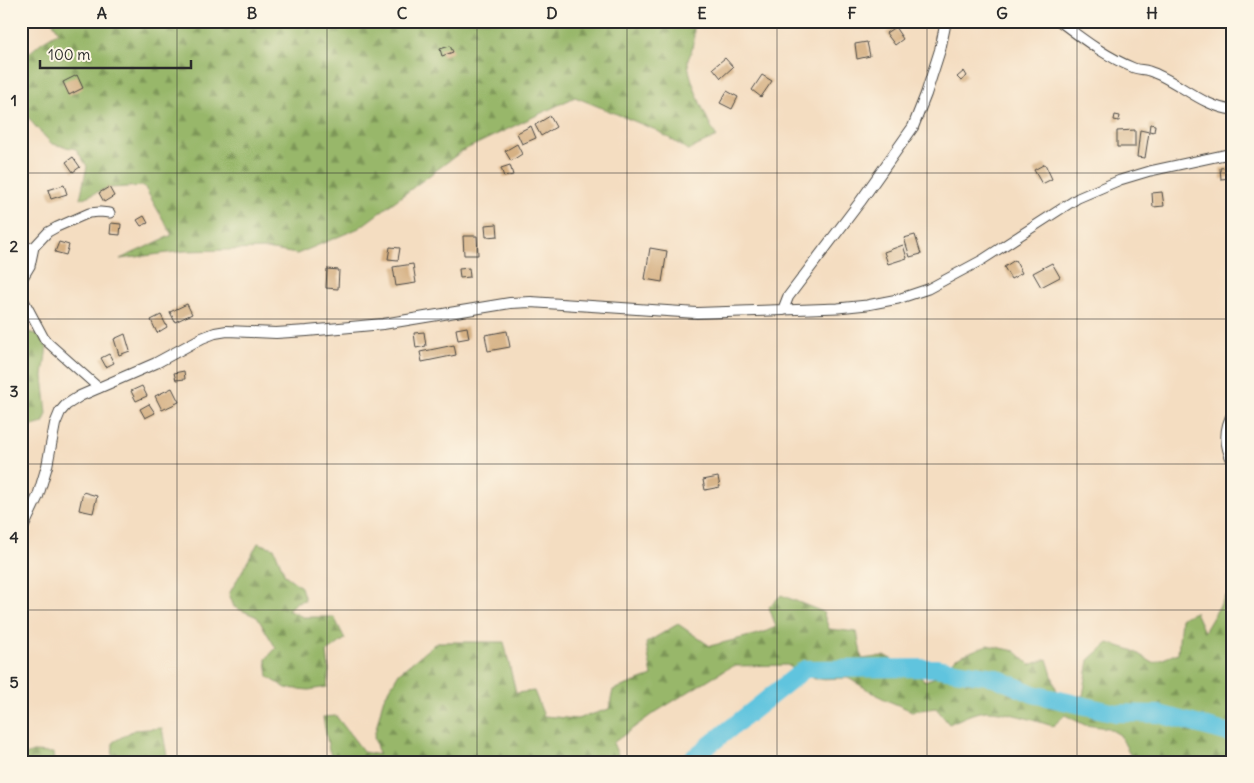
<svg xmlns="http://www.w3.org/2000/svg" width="1254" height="783" font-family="Delius,sans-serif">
<defs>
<pattern id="forest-firs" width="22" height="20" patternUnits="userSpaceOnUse" patternTransform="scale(1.25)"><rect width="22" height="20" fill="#98b76a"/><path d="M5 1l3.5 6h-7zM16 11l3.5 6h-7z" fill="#7c9557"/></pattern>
</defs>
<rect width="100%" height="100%" fill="#fcf5e5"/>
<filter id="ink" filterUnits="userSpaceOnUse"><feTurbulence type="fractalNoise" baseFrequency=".02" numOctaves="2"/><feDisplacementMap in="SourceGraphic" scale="10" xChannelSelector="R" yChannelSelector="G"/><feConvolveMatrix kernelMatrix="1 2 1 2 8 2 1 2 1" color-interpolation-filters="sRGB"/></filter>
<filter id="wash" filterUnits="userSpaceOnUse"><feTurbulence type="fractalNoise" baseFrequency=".0096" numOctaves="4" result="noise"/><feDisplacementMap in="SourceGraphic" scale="20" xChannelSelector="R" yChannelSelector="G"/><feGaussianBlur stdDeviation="1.12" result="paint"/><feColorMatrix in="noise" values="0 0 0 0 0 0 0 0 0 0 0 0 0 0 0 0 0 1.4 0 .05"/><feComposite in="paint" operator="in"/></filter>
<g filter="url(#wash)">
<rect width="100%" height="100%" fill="#f4ddc1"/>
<path fill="url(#forest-firs)" stroke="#62714a" d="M52,21H692C695,30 694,39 692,49C692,52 689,56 688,60C687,76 708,123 717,137L688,150L656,130L575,97L462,151L359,228L297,254L266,249L184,251L120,259L172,235L144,186L108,188L80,199L87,166L76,149L52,144L34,125L24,111L21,110V60L42,42L59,32Z
M28,332L37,334L47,346L43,376L47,414L43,423L25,428H21V333Z
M258,543L274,548L285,575L301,587L305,600L297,602L287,610L303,617H334L345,639L327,652L329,670L327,687L309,690L286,688L268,677L266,659L276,648L257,617L234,607L229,594Z
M1233,591V762H1134L1120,735L1108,728L1085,725L1065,715L1053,726C1036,721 1003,710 986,711C973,712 961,719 949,724L936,708L912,711L884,699L848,678L815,679L787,665L733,666L714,676L651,715L613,743L621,762H334L329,750L323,717L336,716L364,752L379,755L374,737L383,700L399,673L437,642H504L516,693L534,691L544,716L577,719L609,709L613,690L652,676L646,643L678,624L710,646L762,633L776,627L769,607L781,595L823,612L829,629L857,632L862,659L885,656L910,668L925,681L941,675L956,658L987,645L1015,651L1030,665L1047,659L1058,695L1083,696L1089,660L1108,643L1132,650L1153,663L1178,653L1181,618L1195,612L1204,632L1225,597Z
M162,728L168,762H112L113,742L134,730Z
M33,752L53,753L54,762H21V757Z"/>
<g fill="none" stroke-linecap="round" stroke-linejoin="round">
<path stroke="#60c4de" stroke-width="18" d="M688,762L805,669L935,668L994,677L1033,694L1116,713L1159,714L1233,734"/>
</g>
<g id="blocks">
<path fill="#d6b184" d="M895,27L903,39L895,45L886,33Z
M867,42L870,56L857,59L855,44Z
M450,46L453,52L442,56L440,49Z
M725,58L733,67L721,78L713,68Z
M964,71L967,76L961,81L957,77Z
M77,75L83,88L69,95L63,82Z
M762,75L772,81L761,97L752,90Z
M727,91L738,97L732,109L720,103Z
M1115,115L1120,116L1119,121L1114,120Z
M550,116L556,127L541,136L535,125Z
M1150,124L1155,125L1154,132L1149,131Z
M531,126L536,138L522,144L517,133Z
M1135,130V147H1117V131Z
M1140,130L1149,132L1145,158L1137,157Z
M517,144L522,154L511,161L505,151Z
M73,157L80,167L73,172L66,162Z
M1045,164L1052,179L1042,184L1034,170Z
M510,165L513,175L504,177L501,168Z
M1230,167V178L1221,179L1220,168Z
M64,185L67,194L51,199L48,190Z
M109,187L114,196L104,202L99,193Z
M1162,192L1164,206L1153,207L1152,193Z
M144,216L148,223L141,226L137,220Z
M111,223L121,224L120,235L110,234Z
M497,224L498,236L486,237L485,225Z
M915,235L921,254L910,257L904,238Z
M463,236H477L478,255H464Z
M59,242L69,245L66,255L55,252Z
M903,245L907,258L888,264L884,252Z
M390,247L400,248L398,260L388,259Z
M650,248L667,251L662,282L645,279Z
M1015,260L1022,273L1011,279L1004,267Z
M1052,263L1060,277L1041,287L1033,273Z
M413,264L416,283L396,286L393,267Z
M469,268L470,277L460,278L459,269Z
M327,269L339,270L338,289L326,288Z
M187,304L192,314L175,322L170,312Z
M161,315L167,327L157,333L151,320Z
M467,327L469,338L458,340L456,329Z
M507,331L510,347L488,351L485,335Z
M424,332L426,346L416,348L414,333Z
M125,334L130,351L119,355L114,339Z
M454,345L456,355L422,362L420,352Z
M109,354L114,363L106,367L101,358Z
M184,371L185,379L176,380L174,373Z
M142,386L147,396L136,401L131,391Z
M172,388L179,402L162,410L155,396Z
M149,404L155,413L145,418L140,409Z
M718,477L720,487L705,490L703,480Z
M83,492L97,496L93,513L79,510Z"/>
</g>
</g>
<g filter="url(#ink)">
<use href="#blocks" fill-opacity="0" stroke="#494642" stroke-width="1"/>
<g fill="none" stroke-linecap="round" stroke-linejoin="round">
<g stroke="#494642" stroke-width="11">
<path id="minor" d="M1059,21C1083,39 1106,57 1134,68C1139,70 1144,69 1149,71C1177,80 1202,107 1233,110
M34,247L48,232L57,227L89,213L100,212L110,213
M21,250L34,247L30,266L21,281
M21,295L45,340L99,388
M783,310L838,308L867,305L898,299L928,289L982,260L1078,198L1120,180L1150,171L1233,153
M1233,412C1223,429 1224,446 1233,463"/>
</g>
<g stroke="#494642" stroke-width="12">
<path id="tertiary" d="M21,532L38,496L47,466L55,424L60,412L66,405L80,396L156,363L202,338L215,333L227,331L276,333L307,331L383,324L510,303L531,302L697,313L783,310L788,297L860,202L913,127L926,94L940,50L946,21"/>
</g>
<use href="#minor" stroke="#fff" stroke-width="9"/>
<use href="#tertiary" stroke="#fff" stroke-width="10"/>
</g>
</g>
<path fill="none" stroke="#2b2b2b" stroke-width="1" stroke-opacity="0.55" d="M177,21V762M327,21V762M477,21V762M627,21V762M777,21V762M927,21V762M1077,21V762M21,173H1233M21,319H1233M21,464H1233M21,610H1233"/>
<rect width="1254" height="783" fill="none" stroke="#fcf5e5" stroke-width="55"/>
<path d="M40 60v8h151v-8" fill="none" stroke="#2b2b2b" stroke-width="2.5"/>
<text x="48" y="60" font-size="15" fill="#2b2b2b" stroke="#fcf5e5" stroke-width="4" paint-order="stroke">100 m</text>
<rect x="28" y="28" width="1198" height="728" fill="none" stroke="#2b2b2b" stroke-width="2"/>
<g font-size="16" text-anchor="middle" font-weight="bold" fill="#2b2b2b">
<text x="102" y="19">A</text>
<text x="252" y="19">B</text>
<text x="402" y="19">C</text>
<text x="552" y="19">D</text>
<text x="702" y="19">E</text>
<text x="852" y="19">F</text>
<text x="1002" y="19">G</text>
<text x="1152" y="19">H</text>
<text x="14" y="106">1</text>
<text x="14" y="252">2</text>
<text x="14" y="397">3</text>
<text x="14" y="543">4</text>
<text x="14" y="688">5</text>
</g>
</svg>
